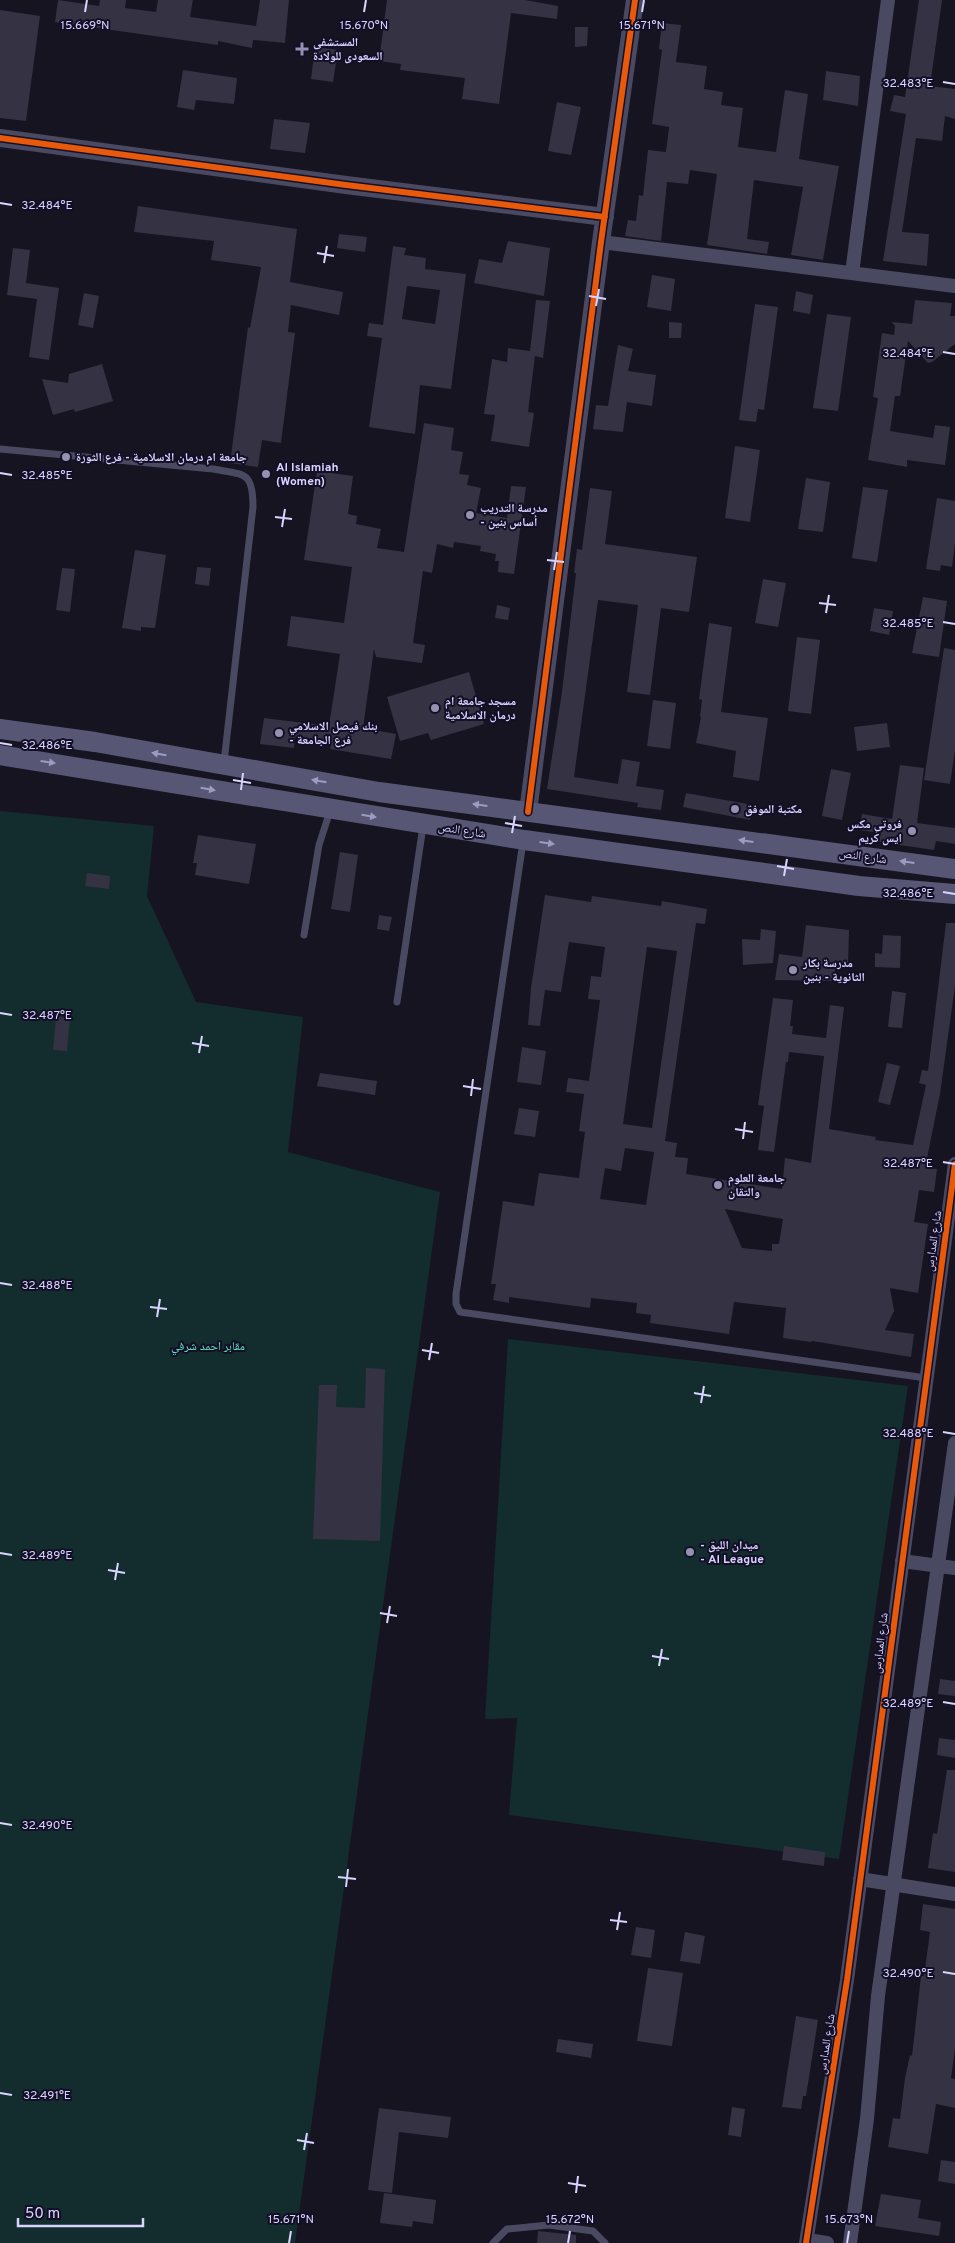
<svg xmlns="http://www.w3.org/2000/svg" width="955" height="2243" font-family="Overpass,'Noto Naskh Arabic',sans-serif">
<rect width="100%" height="100%" fill="#161421"/>
<path fill="#132c2d" d="M0,811L154,826L147,896L196,1002L303,1017L288,1152L440,1192L295,2243H0Z
M508,1339L908,1386L839,1859L509,1815L517,1718L485,1719Z"/>
<path fill="#343243" fill-rule="evenodd" d="M58,0L99,6L100,0H126L125,8L156,12L158,0H193L190,17L256,26L260,0H289L285,43L253,40L252,48L218,41V45L55,22Z
M387,0H525L558,6L557,19L511,13L499,104L462,99L465,78L400,70L401,64L379,61Z
M919,0H942L930,86L955,89V119L945,116L942,141L916,138L902,232L929,234L927,266L883,261L906,114L890,111L894,95L905,97Z
M0,10L40,16L26,121L0,118Z
M662,23L681,25L676,62L707,66L704,89L723,92L721,105L743,108L738,147L776,152L785,90L808,94L799,159L839,166L823,260L791,255L803,187L754,180L747,239L769,242L767,254L707,245L717,174L690,170L688,184L667,182L661,241L625,236L628,220L636,221L639,195L643,196L648,150L666,152L669,127L652,124L662,50L659,49Z
M575,27H588L587,46L575,47Z
M315,47L338,50L333,82L311,79Z
M183,70L237,78L234,104L196,100L194,110L177,107Z
M826,71L860,76L858,106L823,100Z
M557,102L581,107L571,155L548,151Z
M274,119L310,123L305,153L270,149Z
M138,206L297,229L290,282L343,292L339,315L291,305L288,332L295,333L281,443L262,440L258,467L230,463L248,327L250,328L261,267L211,260L214,241L134,232Z
M339,234L367,237L365,252L337,248Z
M508,241L550,248L544,296L474,283L479,259L502,263Z
M393,246L406,248L404,255L426,258L425,269L466,274L451,389L420,385L415,434L369,427L382,338L367,336L369,323L383,325ZM407,286L440,290L435,324L402,319Z
M13,248L30,250L26,283L59,288L49,360L29,357L37,299L7,295Z
M652,275L675,279L671,311L647,307Z
M796,291L813,295L810,314L793,311Z
M84,293L99,296L93,328L78,325Z
M536,300L550,301L543,358L535,356L528,412L534,413L529,447L491,441L495,415L484,414L492,359L507,362L508,348L530,351Z
M915,300L952,303L950,316H955V344L932,362L928,363L908,341L900,396H895L890,431L933,438L935,425L950,427L945,465L907,460V467L868,460L878,398L873,397L882,333L894,335L895,326L892,322L912,324Z
M755,304L778,307L764,410L758,409L756,422L739,420Z
M827,314L851,317L838,411L813,408Z
M669,322L682,323L681,338H669Z
M618,345L633,349L628,371L656,375L652,406L627,402L623,432L593,429L596,405L608,406Z
M102,364L113,401L75,412L74,409L53,415L42,379L68,383L69,374Z
M424,423L454,428L451,450L463,452L459,474L469,475L467,485L481,488L476,513L507,518L511,486L526,487L514,574L498,572L499,561H495L496,554L480,551L481,546L454,542L453,548L437,544L432,573L423,571L413,643L425,645L422,663L376,657L374,649L363,728L396,734L391,759L330,749L332,742L295,737L294,748L260,744L264,718L329,726L340,654L287,646L291,616L344,623L352,567L304,560L317,471L353,476L348,514L357,516L356,524L381,529L377,548L404,552Z
M735,446L760,450L750,522L725,518Z
M806,478L830,482L823,532L798,529Z
M863,487L888,490L877,562L852,558Z
M590,488L612,491L605,544L697,557L689,612L661,608L650,695L627,692L638,605L598,600L574,777L618,784L622,759L640,762L636,786L664,790L661,810L637,807L638,803L547,789L562,692L576,573H574L577,549L582,550Z
M937,498L955,501V543L952,567L941,565L940,571L926,569Z
M135,550L166,555L155,628L141,627V631L122,628Z
M197,567L211,568L209,586L195,584Z
M62,568L75,569L70,612L56,610Z
M763,579L786,583L778,627L755,623Z
M923,597L947,601L939,657L912,653Z
M497,605L510,608L508,620L495,618Z
M874,608L893,611L889,635L870,631Z
M709,623L732,627L721,712L768,718L759,781L733,777L736,751L696,743L701,717L700,716L702,700L699,699Z
M797,637L820,640L811,714L788,711Z
M944,648L955,650V750L950,784L924,780Z
M469,672L484,724L431,740L428,733L400,741L387,697Z
M653,700L676,703L670,749L647,746Z
M887,723L890,747L857,751L854,727Z
M900,765L924,768L917,823L955,828V844L936,841L934,850L879,842L880,833L859,830L862,814L892,819Z
M831,769L851,773L842,820L822,816Z
M686,793L753,805L750,820L683,807Z
M198,835L256,844L249,884L195,875L197,863H193Z
M340,852L358,855L350,912L331,909Z
M87,873L110,876L109,889L85,886Z
M545,895L591,902L592,896L661,906L662,901L707,909L705,924L696,923L665,1141L677,1143L675,1157L688,1158L686,1174L782,1189L785,1158L811,1163L824,1056L789,1052L788,1062H786L774,1152L758,1150L764,1106L758,1105L773,998L793,1000L790,1026H793L792,1034L826,1038L830,1005L844,1007L829,1129L876,1137L875,1140L913,1145L926,1085L919,1083L922,1070L928,1071L946,923H955V986L940,1094L925,1168L937,1169L934,1192L919,1190L914,1222L928,1224L918,1293L890,1288L894,1311L885,1330L914,1334L911,1357L812,1341L811,1342L783,1338L786,1308L734,1302L729,1334L650,1323L651,1315L636,1313L637,1303L591,1298L590,1308L509,1297V1303L493,1300L496,1284H491L503,1201L534,1206L539,1173L579,1178L585,1132L579,1131L584,1094L566,1092L568,1078L589,1081L600,1000L588,999L591,976L601,977L605,947L569,942L561,992L545,990L540,1026L528,1025L531,988ZM647,947L677,951L652,1128L623,1124ZM625,1148L654,1152L646,1205L600,1199L605,1168L621,1171ZM725,1209L783,1219L779,1244H772V1251L742,1248Z
M379,915L392,917L389,931L377,929Z
M806,925L849,930L848,966H835V981L775,980L779,954L802,957Z
M761,929L776,931L773,963L743,965L742,939L760,940Z
M883,935L901,936L900,968L875,967V953L882,954Z
M892,991L906,993L902,1028L888,1027Z
M56,1017L70,1018L67,1051L53,1050Z
M522,1047L546,1051L541,1085L517,1082Z
M887,1063L900,1066L890,1105L878,1102Z
M320,1073L377,1081L375,1095L317,1086Z
M519,1108L539,1111L535,1137L514,1134Z
M366,1368L385,1369L380,1541L313,1539L319,1385H337L336,1407L365,1408Z
M940,1679L955,1681V1696L938,1694Z
M939,1738L955,1740V1758L937,1755Z
M947,1770H955V1872L928,1868L933,1833L937,1834Z
M784,1846L825,1852L824,1866L782,1860Z
M923,1904L955,1909V2049L951,2078L955,2079V2108L936,2104L928,2154L888,2147L893,2118L900,2119L905,2078L910,2055L912,2056L921,1976H924L930,1932L920,1930Z
M636,1927L655,1930L651,1958L631,1955Z
M685,1932L705,1936L700,1964L680,1961Z
M648,1968L683,1973L672,2046L637,2041Z
M796,2016L818,2020L806,2096H803L801,2109L782,2107Z
M558,2039L593,2044L591,2058L556,2052Z
M732,2107L745,2109L741,2137L728,2135Z
M379,2108L451,2117L448,2138L399,2132L392,2193L368,2190Z
M941,2160L955,2162V2184L938,2181Z
M384,2193L436,2200L433,2224L413,2221L412,2227L380,2223Z
M881,2194L921,2200L918,2218L941,2222L939,2236L875,2226Z
M538,2231L576,2235V2243H537Z"/>
<g fill="none" stroke-linecap="round" stroke-linejoin="round">
<path stroke="#4a4962" stroke-width="7" d="M0,449L213,469C245,475 253,471 253,507L224,762
M523,842L456,1294V1304L460,1312L926,1378
M304,935L319,845L330,811
M397,1002L423,826
M493,2243L507,2229L549,2225L593,2231L605,2243"/>
<path stroke="#4a4962" stroke-width="14" d="M601,242L955,286
M852,273L888,0
M902,1561L955,1568
M860,1879L955,1894
M807,2240L827,2243
M806,2243L847,1980L955,1164
M850,2243L867,2119L878,1996L955,1443"/>
<path stroke="#4a4962" stroke-width="18" d="M0,138L346,185L605,217
M528,812L601,242L635,0"/>
<path stroke="#575674" stroke-width="20" d="M0,729L95,742L379,792L955,869
M0,755L524,840L859,886L955,894"/>
<g stroke="#130f26" stroke-width="9">
<path id="cycleway" d="M0,138L346,185L605,217
M528,812L601,242L635,0
M806,2243L847,1980L955,1164"/>
</g>
<use href="#cycleway" stroke="#e8590c" stroke-width="6"/>
</g>
<defs><path id="oneway-solid" d="M-6-.8H1V-3.2L6.5 0L1 3.2V.8H-6Z" transform="scale(1.25)"/></defs>
<g fill="#9e9bc0">
<use href="#oneway-solid" transform="translate(159 754) rotate(-170)"/>
<use href="#oneway-solid" transform="translate(48 762) rotate(8)"/>
<use href="#oneway-solid" transform="translate(319 781) rotate(-170)"/>
<use href="#oneway-solid" transform="translate(208 789) rotate(10)"/>
<use href="#oneway-solid" transform="translate(480 805) rotate(-172)"/>
<use href="#oneway-solid" transform="translate(369 816) rotate(9)"/>
<use href="#oneway-solid" transform="translate(746 841) rotate(-172)"/>
<use href="#oneway-solid" transform="translate(547 843) rotate(8)"/>
<use href="#oneway-solid" transform="translate(907 862) rotate(-172)"/>
</g>
<path fill="none" stroke="#d9d4ff" stroke-width="2" d="M85,12L87,0M364,12L366,0M642,12L644,0M943,82L955,84M0,203L12,205M317,253L334,256M324,263L327,246M589,296L606,299M596,306L599,289M943,352L955,354M0,473L12,475M275,517L292,519M282,527L285,509M547,560L564,562M554,570L557,552M819,603L836,605M826,613L829,595M943,622L955,624M0,743L12,745M233,780L251,783M241,790L243,773M505,823L522,826M512,833L515,816M777,866L794,869M784,876L787,859M943,892L955,894M0,1013L12,1015M192,1043L209,1046M199,1053L202,1036M463,1086L481,1089M471,1096L473,1079M735,1129L753,1132M743,1139L745,1122M943,1162L955,1164M0,1283L12,1285M150,1307L167,1309M157,1317L160,1299M422,1350L439,1353M429,1360L432,1343M694,1393L711,1396M701,1403L704,1386M943,1432L955,1434M0,1553L12,1555M108,1570L125,1573M115,1580L118,1563M380,1613L397,1616M387,1623L390,1606M652,1656L669,1659M659,1666L662,1649M943,1702L955,1704M0,1823L12,1825M338,1877L356,1879M346,1887L348,1869M610,1920L627,1922M617,1930L620,1912M943,1972L955,1974M0,2093L12,2095M297,2140L314,2143M304,2150L307,2133M568,2183L586,2186M576,2193L578,2176M289,2243L291,2231M568,2243L570,2231M847,2243L849,2231"/>
<g fill="#9591b1" stroke="#130f26" stroke-width="2">
<path d="M299.5 41.5h5v5h5v5h-5v5h-5v-5h-5v-5h5z"/>
<circle cx="66" cy="457" r="5"/>
<circle cx="266" cy="474" r="5"/>
<circle cx="470" cy="515" r="5"/>
<circle cx="435" cy="708" r="5"/>
<circle cx="279" cy="733" r="5"/>
<circle cx="735" cy="809" r="5"/>
<circle cx="912" cy="831" r="5"/>
<circle cx="793" cy="970" r="5"/>
<circle cx="718" cy="1185" r="5"/>
<circle cx="690" cy="1552" r="5"/>
</g>
<g text-anchor="middle" stroke-width="4" stroke-linejoin="round" paint-order="stroke">
<g font-size="12" font-weight="bold" fill="#d9d4ff" stroke="#130f26" text-anchor="start">
<text x="313" y="46">المستشفى<tspan x="313" dy="14">السعودى للولادة</tspan></text>
<text x="76" y="461">جامعة ام درمان الاسلامية - فرع الثورة</text>
<text x="276" y="471">Al Islamiah<tspan x="276" dy="14">(Women)</tspan></text>
<text x="480" y="512">مدرسة التدريب<tspan x="480" dy="14">- أساس بنين</tspan></text>
<text x="445" y="705">مسجد جامعة ام<tspan x="445" dy="14">درمان الاسلامية</tspan></text>
<text x="289" y="730">بنك فيصل الاسلامي<tspan x="289" dy="14">- فرع الجامعة</tspan></text>
<text x="745" y="813">مكتبة الموفق</text>
<text x="902" y="828" text-anchor="end">فروتي مكس<tspan x="902" dy="14">ايس كريم</tspan></text>
<text x="803" y="967">مدرسة بكار<tspan x="803" dy="14">الثانوية - بنين</tspan></text>
<text x="728" y="1182">جامعة العلوم<tspan x="728" dy="14">والتقان</tspan></text>
<text x="700" y="1549">- ميدان الليق<tspan x="700" dy="14">- Al League</tspan></text>
</g>
<g font-size="12" fill="#d9d4ff" stroke="#130f26">
<text transform="translate(462 830) rotate(9)" y="4">شارع النص</text>
<text transform="translate(863 856) rotate(8)" y="4">شارع النص</text>
<text transform="translate(933 1241) rotate(-82)" y="4">شارع المدارس</text>
<text transform="translate(880 1643) rotate(-83)" y="4">شارع المدارس</text>
<text transform="translate(826 2044) rotate(-81)" y="4">شارع المدارس</text>
</g>
<g font-size="12" fill="#5fe0c0" stroke="#130f26">
<text x="208" y="1350">مقابر احمد شرفي</text>
</g>
</g>
<g font-size="12" text-anchor="middle" fill="#d9d4ff" stroke="#130f26" stroke-width="4" stroke-linejoin="round" paint-order="stroke">
<text x="85" y="29">15.669°N</text>
<text x="364" y="29">15.670°N</text>
<text x="642" y="29">15.671°N</text>
<text x="908" y="87">32.483°E</text>
<text x="47" y="209">32.484°E</text>
<text x="908" y="357">32.484°E</text>
<text x="47" y="479">32.485°E</text>
<text x="908" y="627">32.485°E</text>
<text x="47" y="749">32.486°E</text>
<text x="908" y="897">32.486°E</text>
<text x="47" y="1019">32.487°E</text>
<text x="908" y="1167">32.487°E</text>
<text x="47" y="1289">32.488°E</text>
<text x="908" y="1437">32.488°E</text>
<text x="47" y="1559">32.489°E</text>
<text x="908" y="1707">32.489°E</text>
<text x="47" y="1829">32.490°E</text>
<text x="908" y="1977">32.490°E</text>
<text x="47" y="2099">32.491°E</text>
<text x="291" y="2223">15.671°N</text>
<text x="570" y="2223">15.672°N</text>
<text x="849" y="2223">15.673°N</text>
</g>
<path d="M18 2218v8h125v-8" fill="none" stroke="#d9d4ff" stroke-width="2.5"/>
<text x="25" y="2218" font-size="15" fill="#d9d4ff" stroke="#130f26" stroke-width="4" paint-order="stroke">50 m</text>
</svg>
